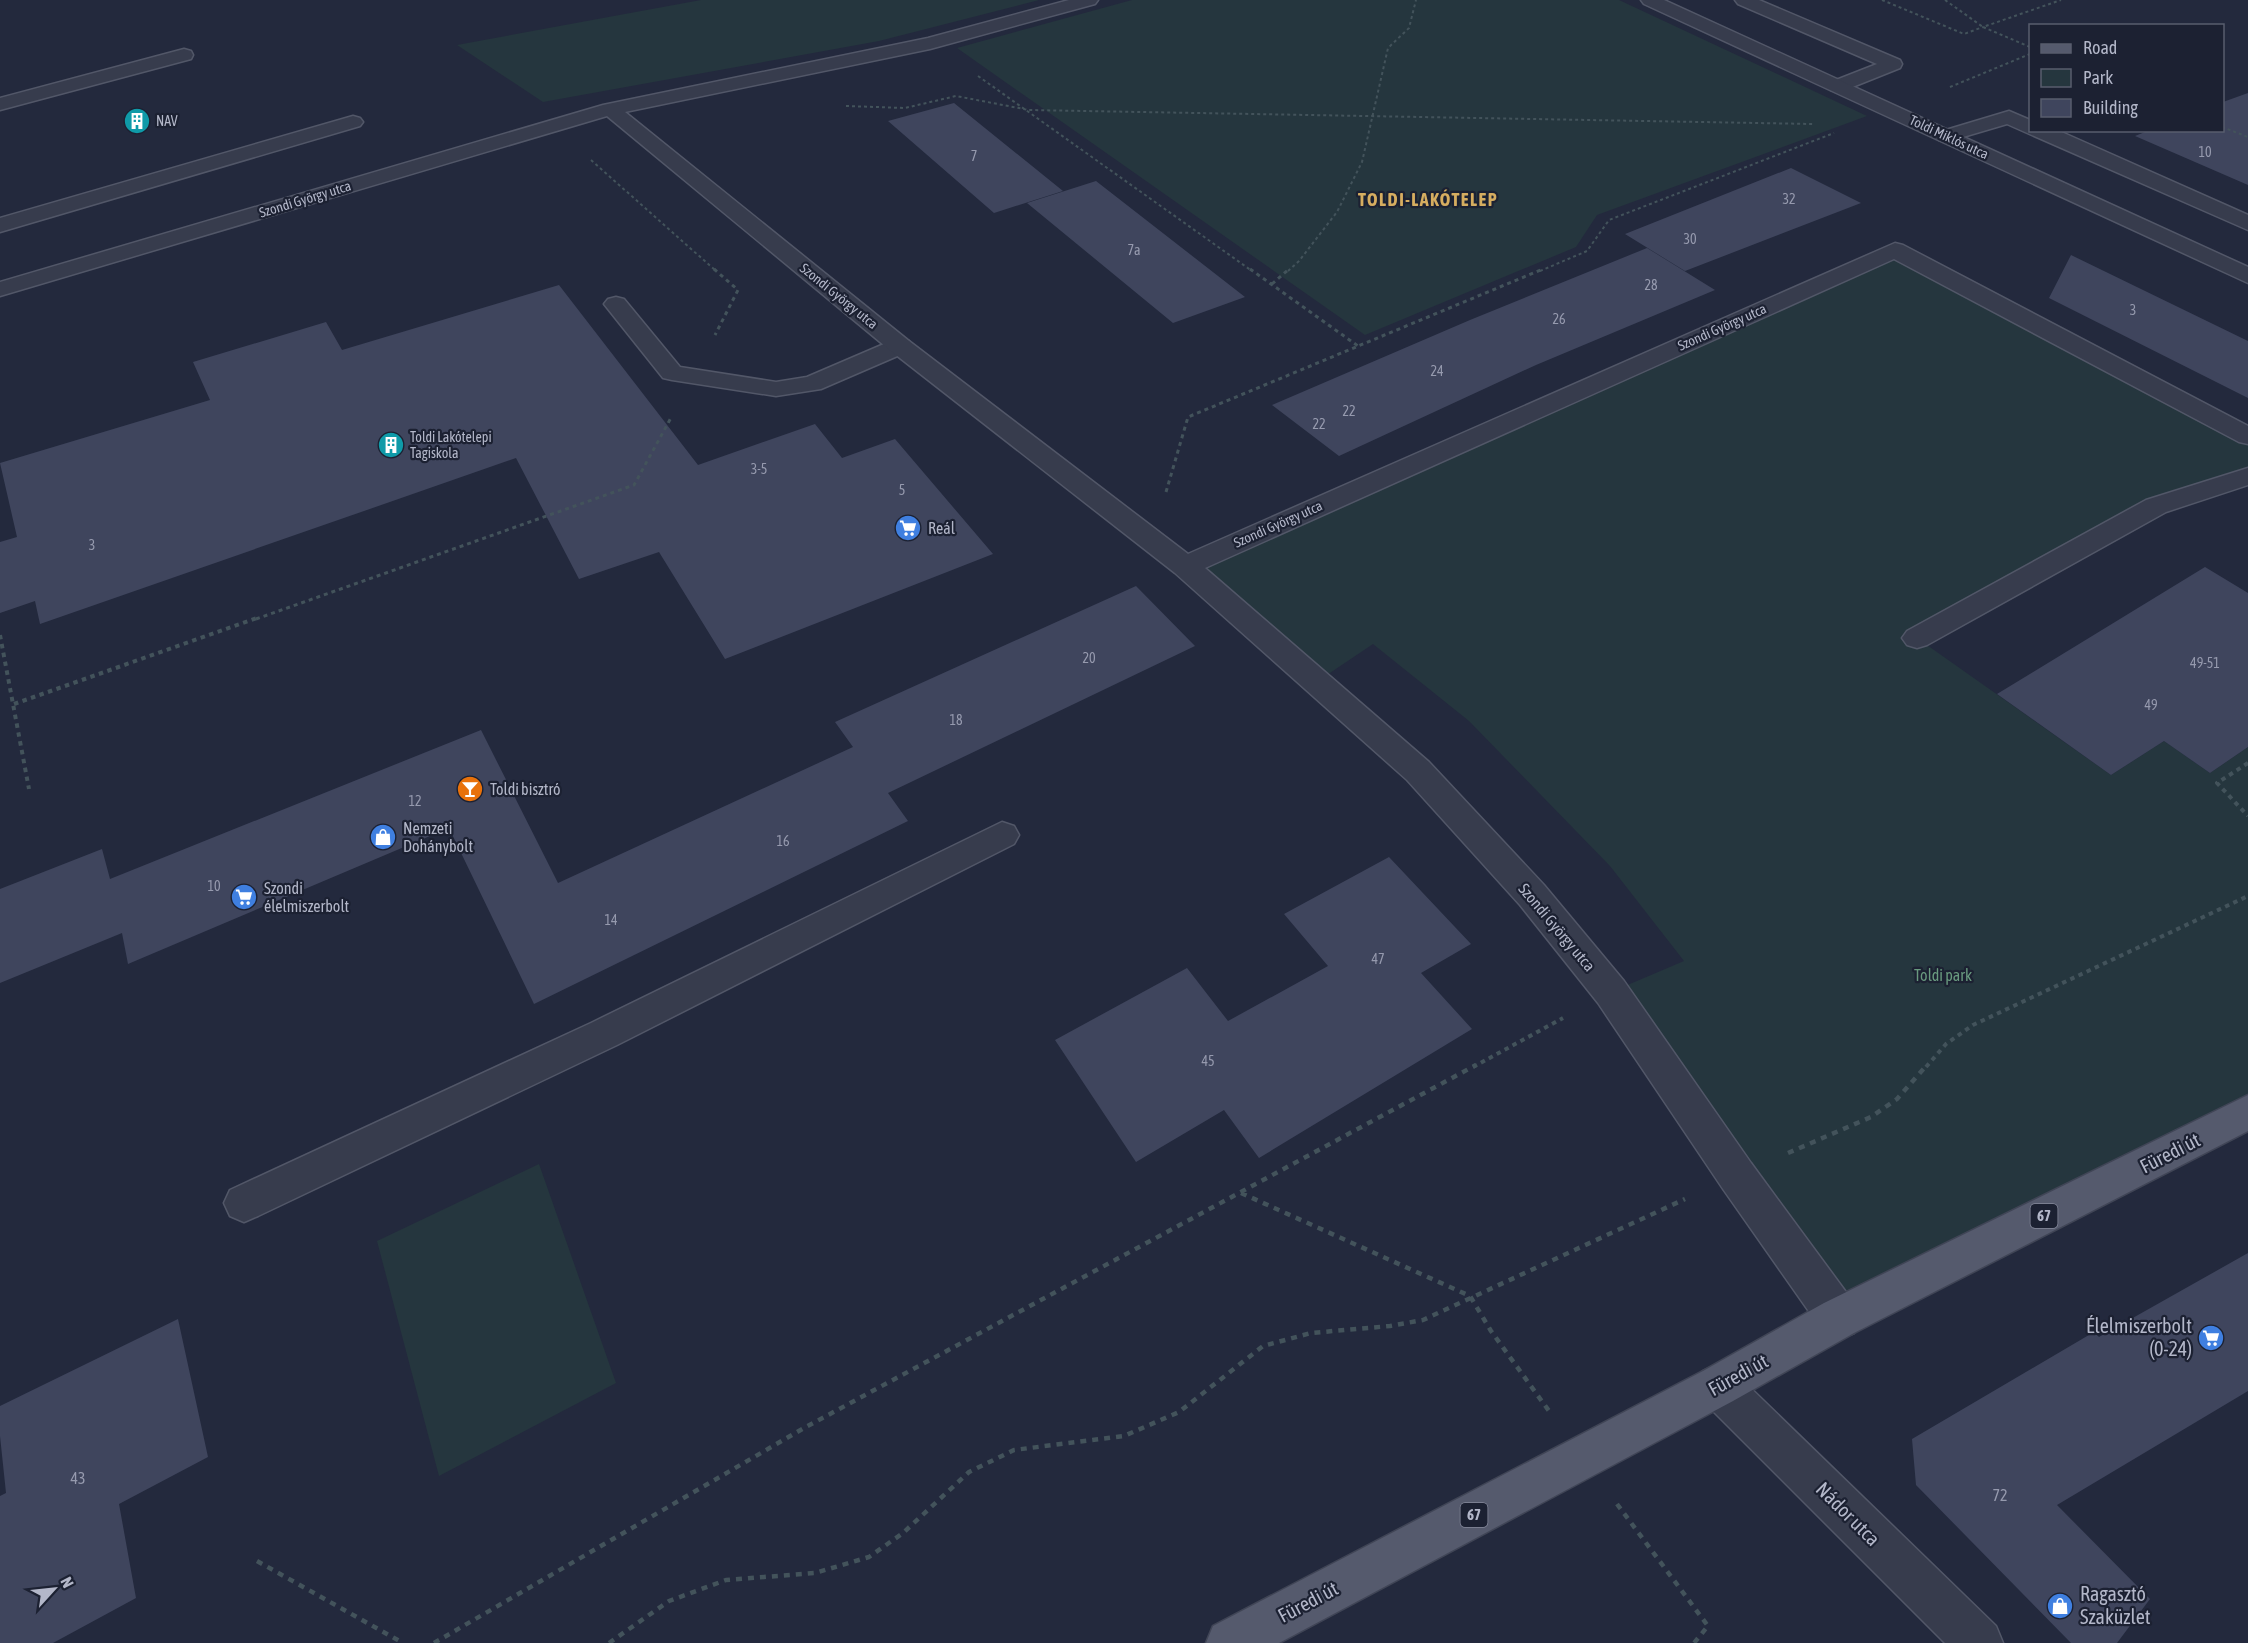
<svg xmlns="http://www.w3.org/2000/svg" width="2248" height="1643" font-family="'Asap Condensed',sans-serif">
<rect width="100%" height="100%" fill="#23293d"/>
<path fill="#25363e" d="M701,0H1039L879,41L543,102L457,45Z
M1132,0H1619L1867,116L1597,215L1576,247L1365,335L957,48Z
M1895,250L2248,436V476L2156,506L1917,638L2111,775L2164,741L2210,773L2248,747V1111L1839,1318L1611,992L1684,961L1610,866L1469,721L1373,644L1318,681L1185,566Z
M539,1164L616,1383L439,1476L377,1241Z"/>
<path fill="#3f455d" d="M2248,93V185L2135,136L2150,130H2223V102Z
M954,103L1063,191L994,213L888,121Z
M1791,168L1861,203L1685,271L1625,234Z
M1096,181L1245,297L1173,323L1027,203Z
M1647,248L1715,290L1536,365L1339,456L1272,405L1470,320Z
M2071,255L2248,341V398L2049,298Z
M559,285L698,465L815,424L842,458L895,439L993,554L725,659L659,552L579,579L516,458L40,624L35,601L0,613V542L17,537L0,463L210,400L193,362L326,322L342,350Z
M2205,567L2248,593V747L2210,773L2164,741L2111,775L1997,694Z
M1136,586L1195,646L888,793L908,821L534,1004L449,828L128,964L122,933L0,983V889L102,849L110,879L481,730L558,883L853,747L835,722Z
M1389,857L1471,944L1421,973L1472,1029L1259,1158L1224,1110L1136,1162L1055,1040L1187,968L1228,1021L1328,966L1284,914Z
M2248,1253V1391L2057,1505L2150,1599L2117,1643H2071L1916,1485L1912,1439L2094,1332L2099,1337Z
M178,1319L208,1457L119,1504L136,1598L53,1643H0V1496L6,1493L0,1436V1406Z"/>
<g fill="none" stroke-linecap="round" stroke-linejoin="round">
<g stroke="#525768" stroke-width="3">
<path id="lane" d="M1735,0H1759L1900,60L1902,64L1900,68L1845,90H1831L1828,86L1831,82L1877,64L1738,4Z
M184,49L191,51L193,55L191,59L0,110V98Z
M2009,111L2030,120V130H2057L2248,215V230L2007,124L1946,142L1939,140L1936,136L1939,132Z
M353,116L360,118L363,122L360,126L0,232V218Z
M616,297L624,299L680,367L776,382L807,377L891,341L900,339L909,341L912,346L909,351L821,389L776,396L672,380L663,378L604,304L608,299Z
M1002,822L1014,826L1019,835L1014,844L617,1045L258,1216L244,1222L230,1216L224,1203L230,1190L591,1023Z"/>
</g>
<g stroke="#525768" stroke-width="3">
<path id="street" d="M1069,0H1098L1095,4L930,49L625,112L909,341L1188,554L1895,243L1903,245L2248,426V444L2239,442L1894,259L1205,568L1429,762L1544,885L1624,981L1751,1163L1854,1303L1860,1318L1854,1333L1839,1339L1824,1333L1723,1189L1598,1003L1520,905L1407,780L1175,573L891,351L607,116L0,296V282L603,105L928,38Z
M1641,0H1664L2248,267V283L1644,4Z
M2248,468V485L2166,512L1927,645L1917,648L1907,645L1902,638L1907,631L2146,500Z
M1718,1364L1733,1371L1996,1626L2003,1643H1945L1703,1401L1696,1386L1703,1371Z"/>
</g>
<g stroke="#404556" stroke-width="3">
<path id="primary" d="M2248,1095V1131L1854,1333L1733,1401L1279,1643H1206L1213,1626L1703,1371L1824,1303Z"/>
</g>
<path stroke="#43535b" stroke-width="2" stroke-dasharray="3 3" stroke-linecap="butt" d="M1882,0L1964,34L1983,27
M1945,0L1983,27
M2030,47L1983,27L2061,0
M978,76L1252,271
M1950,87L2030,54
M846,106L905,108L956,96L1029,110L1813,124
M2222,127L2248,137
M591,160L716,271
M1288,271L1299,261L1337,212L1362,162L1388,48L1409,28L1416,0
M1540,271L1587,251L1609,220L1834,133"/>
<path stroke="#43535b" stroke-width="3" stroke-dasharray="4 4" stroke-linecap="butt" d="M714,269L738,290L715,335
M1250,269L1358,346
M1272,284L1289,269
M1166,492L1188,417L1543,269
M256,619L634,485L672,416"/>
<path stroke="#43535b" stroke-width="4" stroke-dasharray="4.5 4.5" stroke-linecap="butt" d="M0,635L29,789
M14,704L260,617
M2248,763L2217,783L2248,816
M1473,1067L1563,1018
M1926,1067L1946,1044L1973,1025L2248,896"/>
<path stroke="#43535b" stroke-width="4.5" stroke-dasharray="6 6" stroke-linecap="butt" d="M1788,1153L1871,1117L1897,1099L1927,1065
M1241,1193L1470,1296L1491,1331L1549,1411
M1617,1504L1708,1626L1694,1643
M257,1561L403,1643
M434,1643L804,1428L1476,1065
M609,1643L669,1601L726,1580L815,1573L869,1557L903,1533L969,1472L1014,1450L1124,1436L1179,1412L1263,1346L1311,1333L1390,1326L1423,1320L1685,1199"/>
<use href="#lane" fill="#373c4d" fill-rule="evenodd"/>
<use href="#street" fill="#373c4d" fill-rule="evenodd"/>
<use href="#primary" fill="#555a6d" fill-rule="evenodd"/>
</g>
<defs>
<g id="building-disc" transform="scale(1.35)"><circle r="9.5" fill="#0f9aa8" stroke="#1c2132"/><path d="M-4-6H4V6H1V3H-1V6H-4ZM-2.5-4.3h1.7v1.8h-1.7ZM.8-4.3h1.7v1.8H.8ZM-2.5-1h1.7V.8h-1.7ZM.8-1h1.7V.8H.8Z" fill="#fff"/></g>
<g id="supermarket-disc" transform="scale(1.35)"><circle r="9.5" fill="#3f7fe0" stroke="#1c2132"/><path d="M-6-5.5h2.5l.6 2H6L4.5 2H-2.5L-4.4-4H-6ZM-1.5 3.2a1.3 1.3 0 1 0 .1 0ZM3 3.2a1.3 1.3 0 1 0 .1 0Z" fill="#fff"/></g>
<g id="bar-disc" transform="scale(1.35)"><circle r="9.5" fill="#e8710a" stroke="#1c2132"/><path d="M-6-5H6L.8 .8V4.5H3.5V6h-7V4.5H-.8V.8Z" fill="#fff"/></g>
<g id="shop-disc" transform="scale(1.35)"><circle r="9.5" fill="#3f7fe0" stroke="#1c2132"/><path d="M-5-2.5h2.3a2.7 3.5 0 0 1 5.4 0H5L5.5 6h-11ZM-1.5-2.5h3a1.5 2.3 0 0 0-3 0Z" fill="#fff"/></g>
</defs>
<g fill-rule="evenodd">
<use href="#building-disc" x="137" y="121"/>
<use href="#building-disc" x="391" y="445"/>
<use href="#supermarket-disc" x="908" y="528"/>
<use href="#bar-disc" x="470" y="789"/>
<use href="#shop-disc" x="383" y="837"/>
<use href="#supermarket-disc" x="244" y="897"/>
<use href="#supermarket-disc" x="2211" y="1338"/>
<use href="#shop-disc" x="2060" y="1606"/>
</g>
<g text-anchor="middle" stroke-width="4.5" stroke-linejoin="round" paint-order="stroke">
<g font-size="14" fill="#b3b7c9" stroke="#1c2132" text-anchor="start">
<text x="156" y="126">NAV</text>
<text x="410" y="442">Toldi Lakótelepi<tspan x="410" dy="16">Tagiskola</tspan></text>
</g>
<g font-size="14" fill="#b3b7c9" stroke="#1c2132">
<text transform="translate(1949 137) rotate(25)" y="5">Toldi Miklós utca</text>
<text transform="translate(305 199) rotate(-17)" y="5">Szondi György utca</text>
<text transform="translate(839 296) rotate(39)" y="5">Szondi György utca</text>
<text transform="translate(1722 327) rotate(-24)" y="5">Szondi György utca</text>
<text transform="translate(1278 524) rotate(-24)" y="5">Szondi György utca</text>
</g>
<g font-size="14" fill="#969aae">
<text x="2205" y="157">10</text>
<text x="974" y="161">7</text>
<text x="1789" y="204">32</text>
<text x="1690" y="244">30</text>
<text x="1134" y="255">7a</text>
<text x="1651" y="290">28</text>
<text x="2133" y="315">3</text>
<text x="1559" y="324">26</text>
<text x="1437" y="376">24</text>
<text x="1349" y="416">22</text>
<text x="1319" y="429">22</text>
<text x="759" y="474">3-5</text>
<text x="902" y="495">5</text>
<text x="92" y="550">3</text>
<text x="1089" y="663">20</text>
<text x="2205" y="668">49-51</text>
<text x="2151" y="710">49</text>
<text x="956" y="725">18</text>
<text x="415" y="806">12</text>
<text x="783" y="846">16</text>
<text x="214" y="891">10</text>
<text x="611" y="925">14</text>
<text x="1378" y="964">47</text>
<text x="1208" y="1066">45</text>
</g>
<g fill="#1c2132" stroke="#868a9c" stroke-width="1.5">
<rect x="2030.5" y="1204" width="27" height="24" rx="4.5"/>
<rect x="1460.5" y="1503" width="27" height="24" rx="4.5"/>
</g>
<g font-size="15" font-weight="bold" fill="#b3b7c9">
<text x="2044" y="1221">67</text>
<text x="1474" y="1520">67</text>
</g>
<g font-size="16" fill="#b3b7c9" stroke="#1c2132" text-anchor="start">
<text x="928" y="534">Reál</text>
<text x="490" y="795">Toldi bisztró</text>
<text x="403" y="834">Nemzeti<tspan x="403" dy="18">Dohánybolt</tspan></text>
<text x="264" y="894">Szondi<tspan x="264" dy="18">élelmiszerbolt</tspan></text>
</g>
<g font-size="16" fill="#b3b7c9" stroke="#1c2132">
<text transform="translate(1557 927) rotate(50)" y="6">Szondi György utca</text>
</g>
<g font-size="16" fill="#699a7f" stroke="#1c2132">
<text x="1943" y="981">Toldi park</text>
</g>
<g font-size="16" fill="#969aae">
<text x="78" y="1484">43</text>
<text x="2000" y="1501">72</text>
</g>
<g font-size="18" font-weight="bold" letter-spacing="1.5" fill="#d6ad60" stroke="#1c2132">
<text x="1428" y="206">TOLDI-LAKÓTELEP</text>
</g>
<g font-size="20" fill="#b3b7c9" stroke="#1c2132">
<text transform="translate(2170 1153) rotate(-27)" y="7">Füredi út</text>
<text transform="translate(1738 1375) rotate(-29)" y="7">Füredi út</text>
<text transform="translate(1848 1514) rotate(45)" y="7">Nádor utca</text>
<text transform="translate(1308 1602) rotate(-28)" y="7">Füredi út</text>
</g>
<g font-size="20" fill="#b3b7c9" stroke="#1c2132" text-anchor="end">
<text x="2192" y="1333">Élelmiszerbolt<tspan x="2192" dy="23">(0-24)</tspan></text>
<text x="2080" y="1601" text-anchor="start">Ragasztó<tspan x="2080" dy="23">Szaküzlet</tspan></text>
</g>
</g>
<rect x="2029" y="24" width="195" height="108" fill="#1c2132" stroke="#585d6e" stroke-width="1.5"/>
<rect x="2041" y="44" width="30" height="9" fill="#555a6d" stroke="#585d6e" stroke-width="1.5"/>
<text x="2083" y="54" font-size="18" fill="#b3b7c9">Road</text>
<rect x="2041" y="69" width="30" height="18" fill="#25363e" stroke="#585d6e" stroke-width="1.5"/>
<text x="2083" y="84" font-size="18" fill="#b3b7c9">Park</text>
<rect x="2041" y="99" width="30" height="18" fill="#3f455d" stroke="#585d6e" stroke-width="1.5"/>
<text x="2083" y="114" font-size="18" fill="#b3b7c9">Building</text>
<g transform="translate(54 1589) rotate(63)" stroke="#1c2132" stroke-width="4.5" paint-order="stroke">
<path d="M0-4.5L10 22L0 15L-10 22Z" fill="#b3b7c9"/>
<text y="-9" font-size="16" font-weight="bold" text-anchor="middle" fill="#b3b7c9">N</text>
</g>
</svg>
